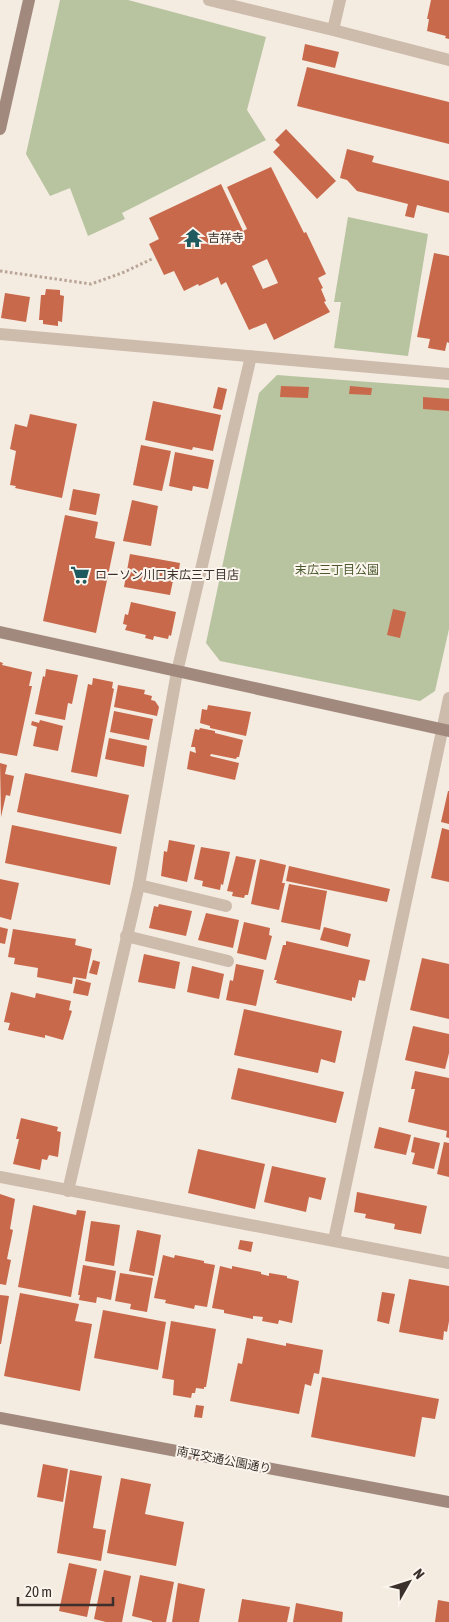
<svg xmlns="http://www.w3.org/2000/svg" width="449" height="1622" font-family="'Asap Condensed','Noto Sans JP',sans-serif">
<rect width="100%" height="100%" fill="#f4ebe1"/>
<path fill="#b8c4a0" d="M60,0H128L266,37L247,110L266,140L122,213L125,219L88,236L70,188L50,196L26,154Z
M348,217L428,234L408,356L334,348L341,302H334Z
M277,375L449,388V629L435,691L420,701L220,661L206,643L259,393Z"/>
<path fill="#c8694b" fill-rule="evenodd" d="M431,0H449V39L445,38L446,36L427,31L429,19H427Z
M305,44L339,52L335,68L302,60Z
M307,67L449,102V144L297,106Z
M286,129L336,181L317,199L273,152L280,145L275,140Z
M347,149L374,156L372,162L449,181V213L417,205L414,218L405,216L408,204L357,191L347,180L340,178Z
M271,167L304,233L306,232L326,274L318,278L323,288L321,289L326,301L324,302L330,312L274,340L266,323L249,330L226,282L221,285L218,277L199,286L198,284L184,291L174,271L164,275L149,244L159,239L149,218L221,184L243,231L247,229L227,187ZM267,259L278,283L263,289L252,266Z
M434,253L449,256V343L447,342L445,351L428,348L430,339L417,337Z
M46,289L60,290V295L64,296L62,322L58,321V326L43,324V320H39L41,295H45Z
M5,293L30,297L26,322L1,318Z
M281,386L309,387L308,398L280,397Z
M350,386L372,388L371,395L349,394Z
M218,387L227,389L222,410L213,408Z
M423,397L449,399V411L423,409Z
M153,401L221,415L213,451L193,447L192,450L145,440Z
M30,414L77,424L62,498L15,488L16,486L10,485L16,451L10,449L15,424L27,427Z
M141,445L171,451L162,491L133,485Z
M175,452L214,460L208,489L193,486L192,491L169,486Z
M73,489L100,494L96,515L69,510Z
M132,500L158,506L151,546L123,541Z
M65,515L98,522L95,538L115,542L96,633L43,621Z
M130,554L180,563L178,576H174L170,595L124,587Z
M131,602L176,612L171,636L169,635L168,639L154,636L153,640L145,638L146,635L125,630L127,625L123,624L125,614L128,615Z
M393,609L406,612L400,638L387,635Z
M0,662L3,663L2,665L32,672L29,686H32L17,756L0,753Z
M46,669L78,675L72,704L68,703L65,720L35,714L43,676L45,677Z
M93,678L113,682L112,688L114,689L97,777L71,772L88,684L92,685Z
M118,685L145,690L144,694L152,696L151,700L155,701L159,707L157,716L114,707Z
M208,705L251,712L246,736L210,728V726L200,723L202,709L207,710Z
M114,711L153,719L149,740L110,732Z
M40,720L63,726L58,751L33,746L37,727L31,725L32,721L39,723Z
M200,728L215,731V733L243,740L239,757H237L236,759L211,754L210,756L239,763L235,780L187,769L190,751L196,753L195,747H191L195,729L199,730Z
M109,738L147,746L144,767L105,759Z
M0,763L7,765L5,774L14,776L10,796L6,795L1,817Z
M25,773L129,795L121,834L17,812Z
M448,791H449V824L441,822Z
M12,825L117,847L110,885L5,863Z
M442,828L449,830V882L431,878Z
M169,840L195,845L187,882L161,876L164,851L167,852Z
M201,847L230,852L223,885L221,884L220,890L202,886L203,881L194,879Z
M236,856L256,860L248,895H245L244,898L232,896L233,892L227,891Z
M260,859L286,865L282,883H285L279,910L251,904Z
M289,866L390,889L387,902L286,881Z
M0,879L19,883L11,920L0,917Z
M289,884L327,891L320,930L281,922Z
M159,904L192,911L186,936L149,928L154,906L158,907Z
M206,913L239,920L233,948L198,940Z
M244,922L270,928L269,935L272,936L266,960L237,953Z
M0,927L8,929L5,944L0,943Z
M324,927L351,934L348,947L320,940Z
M13,929L76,939L75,945L92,949L86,979L73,977L72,984L37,977L38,968L14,964L15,958L8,957Z
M286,941L370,960L365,981L359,980L355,998L352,997V1001L276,983L277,980H274L283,945H286Z
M144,954L180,962L175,989L138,982Z
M422,958L449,964V1019L410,1010Z
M93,960L100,962L97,975L89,973Z
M236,964L264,970L256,1006L226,1000L230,980L233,981Z
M192,966L224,974L219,999L187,992Z
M76,979L91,983L88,996L73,993Z
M11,992L35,998L36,993L71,1001L69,1010L72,1011L63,1040L45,1035V1038L8,1030L10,1023L4,1022Z
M244,1009L342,1031L335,1063L321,1059L318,1073L234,1055Z
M413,1026L449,1034V1053L445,1069L405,1060Z
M238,1068L344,1092L336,1123L231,1099Z
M415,1071L449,1078V1138L446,1137L447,1131L408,1122L415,1089H411Z
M21,1118L58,1127L57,1131L61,1132L58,1157L49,1155L47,1160L42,1159L40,1170L13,1164L19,1139H16Z
M379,1127L411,1135L406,1155L374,1148Z
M414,1137L440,1143L434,1169L412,1164L415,1153L411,1152Z
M444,1142L449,1143V1177L437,1174Z
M198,1149L265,1164L255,1209L188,1193Z
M272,1166L326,1178L321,1200L309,1197L306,1212L264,1202Z
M357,1192L427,1206L421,1234L394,1229L395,1224L365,1218L366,1214L354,1212Z
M0,1194L15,1199L10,1229L13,1230L7,1259L11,1260L6,1285L0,1284Z
M33,1205L76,1215L77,1210L86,1211L71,1297L18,1287Z
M91,1221L120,1225L114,1266L85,1261Z
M137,1230L161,1235L154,1276L129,1271Z
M240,1240L253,1242L251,1252L238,1249Z
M163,1255L174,1258L175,1255L204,1261V1263L215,1265L207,1307L195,1305L194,1309L165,1303L166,1300L154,1298Z
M83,1265L116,1271L111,1300L97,1297L96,1303L79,1300L80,1295H78Z
M220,1266L232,1269V1266L261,1272V1274L269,1276V1273L287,1276V1278L299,1281L292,1323L279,1320L278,1324L262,1321L263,1317L253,1316V1319L224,1313V1310L212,1308Z
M120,1273L153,1278L147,1312L130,1309L131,1304L115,1301Z
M409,1279L449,1286V1321L447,1332L444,1331L443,1340L399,1332Z
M382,1292L395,1294L389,1324L377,1321Z
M20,1293L79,1304L75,1321L92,1324L80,1391L4,1376Z
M0,1295L9,1296L1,1344H0Z
M103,1310L166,1322L158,1370L94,1358Z
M171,1321L216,1329L206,1387H204V1389L196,1388L195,1393H192L191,1398L173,1395L174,1380L162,1378Z
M247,1338L286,1346V1343L323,1350L319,1374L314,1373L311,1386L305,1384L299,1414L230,1401L238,1363L242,1364Z
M322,1377L439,1399L435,1419L422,1417L415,1457L311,1437Z
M196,1405L204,1406L202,1418L194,1417Z
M43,1464L68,1469L63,1502L37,1497Z
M70,1470L102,1476L93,1528L106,1530L101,1561L57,1553Z
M121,1478L151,1484L145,1514L184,1522L176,1566L107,1553Z
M69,1563L97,1569L87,1617L59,1611Z
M104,1570L131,1576L122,1622H106L94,1619Z
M140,1575L174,1582L166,1622H152V1621L132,1616Z
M178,1583L205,1589L199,1622H172Z
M242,1599L290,1607L287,1622H238Z
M438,1600L449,1602V1622H435Z
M296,1603L343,1612L342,1622H293Z"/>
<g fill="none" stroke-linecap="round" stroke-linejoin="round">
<path stroke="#b9a596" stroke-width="3" stroke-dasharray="2.5 2.5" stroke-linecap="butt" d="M0,271L91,284L122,273L152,259"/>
<path stroke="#cdbbac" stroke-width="12" d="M139,885L226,906
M126,936L228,961"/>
<path stroke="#cdbbac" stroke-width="12" d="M209,0L333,30L449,60
M333,30L340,0
M0,334L449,374
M0,1177L449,1263
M68,1191L139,885L177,672L251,356
M334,1240L449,698"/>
<path stroke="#a18a7d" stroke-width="12" d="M0,129L29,0
M0,632L449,731
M0,1418L449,1502"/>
</g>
<defs>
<g id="temple-bare" transform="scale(1.5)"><path d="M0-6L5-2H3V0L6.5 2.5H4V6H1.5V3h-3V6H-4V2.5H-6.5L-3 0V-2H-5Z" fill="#1f5a5e" stroke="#fbf5ee" stroke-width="2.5" paint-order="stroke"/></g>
<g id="supermarket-bare" transform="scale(1.5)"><path d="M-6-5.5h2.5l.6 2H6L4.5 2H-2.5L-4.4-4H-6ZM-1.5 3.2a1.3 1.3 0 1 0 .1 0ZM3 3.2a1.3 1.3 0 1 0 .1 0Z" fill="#1f5a5e" stroke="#fbf5ee" stroke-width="2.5" paint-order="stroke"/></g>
</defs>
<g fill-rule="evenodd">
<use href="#temple-bare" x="193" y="238"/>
<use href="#supermarket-bare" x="80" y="575"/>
</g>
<g text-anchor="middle" stroke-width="4" stroke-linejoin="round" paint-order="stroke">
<g font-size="12" fill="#3b302b" stroke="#fbf5ee" text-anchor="start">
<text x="208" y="242">吉祥寺</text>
<text x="95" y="579">ローソン川口末広三丁目店</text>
</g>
<g font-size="12" fill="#4a5a2e" stroke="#fbf5ee">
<text x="337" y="574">末広三丁目公園</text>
</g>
<g font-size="12" fill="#3b302b" stroke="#fbf5ee">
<text transform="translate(224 1460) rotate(11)" y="4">南平交通公園通り</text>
</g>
</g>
<g transform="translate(409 1582) rotate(51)" stroke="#fbf5ee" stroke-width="4" paint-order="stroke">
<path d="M0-4L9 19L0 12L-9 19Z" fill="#3b302b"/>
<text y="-8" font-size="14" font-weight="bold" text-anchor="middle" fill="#3b302b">N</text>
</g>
<path d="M18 1597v8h95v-8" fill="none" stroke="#3b302b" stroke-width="2.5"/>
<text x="25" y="1597" font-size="15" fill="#3b302b" stroke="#fbf5ee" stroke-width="4" paint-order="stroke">20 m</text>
</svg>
